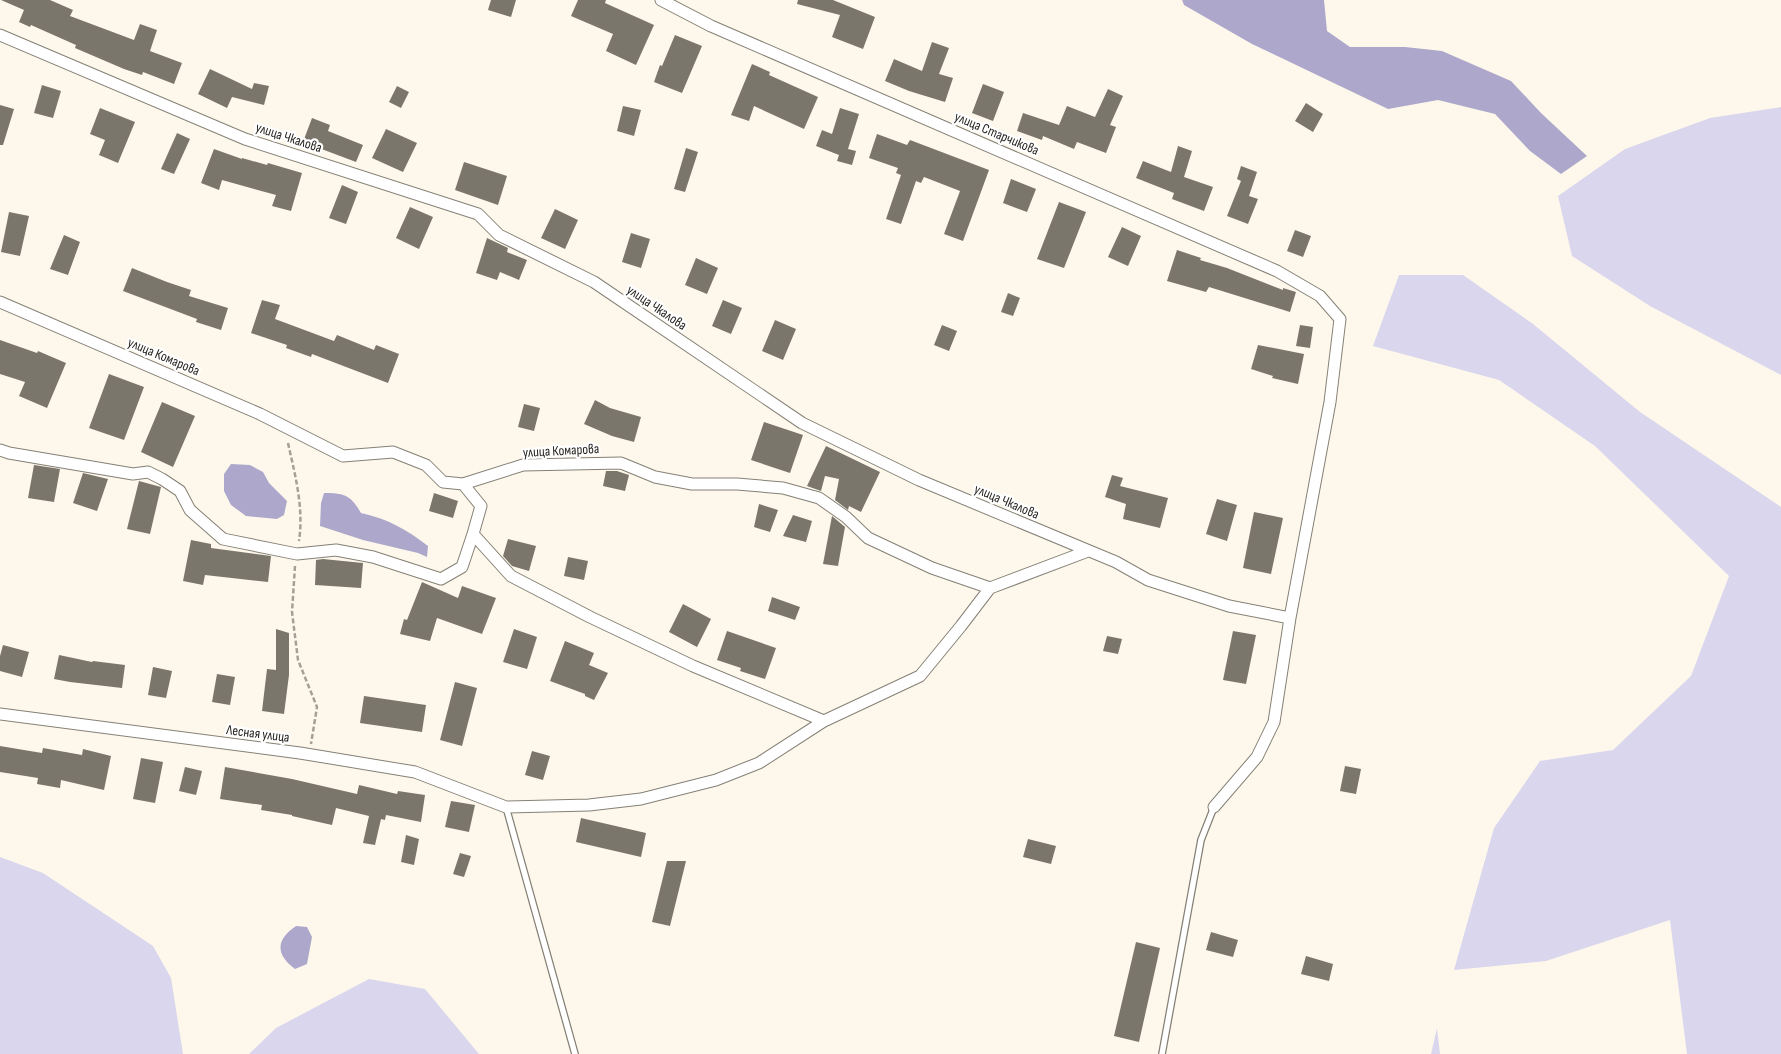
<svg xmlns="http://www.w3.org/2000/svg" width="1781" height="1054" font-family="'Sofia Sans Condensed',sans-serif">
<rect width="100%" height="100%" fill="#fef8ec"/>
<path fill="#d9d6ed" d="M1781,107V375L1650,306L1572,256L1558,196L1625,149L1710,118Z
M1463,275L1533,324L1640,412L1781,507V1054H1687L1670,920L1546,961L1454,970L1494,828L1540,761L1613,750L1691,676L1729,576L1595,446L1499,380L1373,346L1399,275Z
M0,857L43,873L153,946L171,978L183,1054H0Z
M369,979L425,989L479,1054H249L276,1028Z
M1437,1028L1440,1054H1431Z"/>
<path fill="#ada8cb" d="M1182,0H1324L1327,31L1350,47H1405L1442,51L1511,81L1541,113L1587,156L1561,174L1530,151L1495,114L1438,100L1388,109L1252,44L1184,5Z
M231,464L250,465L263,472L269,483L287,501L284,515L277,519L246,516L231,505L224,491V474Z
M324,493C344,493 351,495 361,513C388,519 406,529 428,546L427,557L418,553L363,540L320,526L321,503Z
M296,926L307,927L312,937L307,964L295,969C276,955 275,940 296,926Z"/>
<path fill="#7b766c" d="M1,0H50L73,10L70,16L134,40L140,24L157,30L150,51L182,63L174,84L143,72L142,75L124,69L75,48L76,45L31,25L30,27L19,22L24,10Z
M491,0H516L511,17L488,10Z
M578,0H606L605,3L654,25L636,65L606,51L613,34L571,16Z
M798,0H833L875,17L863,49L832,37L840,15L797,4Z
M675,35L702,46L682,93L654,82L660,65L662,66Z
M932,42L949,48L939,74L953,78L945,102L909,91L885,81L894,59L922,71Z
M752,64L770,72L769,75L818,97L804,129L754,106L749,121L731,115Z
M210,69L252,89L254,83L269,86L264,105L232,97L227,108L198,94Z
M983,84L1004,92L993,121L972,113Z
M42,85L61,91L53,118L34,113Z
M397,86L409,92L401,108L389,102Z
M1108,89L1123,96L1110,125L1116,127L1106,153L1077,142L1074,149L1043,136L1042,140L1017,131L1023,113L1059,125L1067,106L1095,117Z
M1306,103L1323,114L1313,132L1295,121Z
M0,105L14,109L3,145H0Z
M623,106L641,110L634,136L617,131Z
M100,108L135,122L118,163L99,155L105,140L90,134Z
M840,108L859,114L848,149L856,151L852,165L837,161L839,155L816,146L822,130L832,134Z
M312,118L330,125L328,131L363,145L356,162L303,142Z
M386,129L417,143L403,172L372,158Z
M177,133L190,139L174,174L161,169Z
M877,134L907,145L910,140L989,170L963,241L944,234L960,191L924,177L921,183L916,181L901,224L886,219L901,175L896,173L898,168L869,158Z
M1178,146L1192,151L1184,177L1213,187L1204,211L1172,199L1174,193L1136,178L1143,161L1171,172Z
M686,148L698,152L685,192L674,189Z
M214,149L242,159V158L267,165L268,163L302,173L291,211L272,206L276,195L222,180L219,190L201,183Z
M464,162L507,176L498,205L455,190Z
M1241,166L1257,172L1249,196L1258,199L1248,224L1227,216L1241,181L1237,179Z
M1011,179L1036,189L1027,212L1003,203Z
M342,185L358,192L346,224L329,218Z
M1059,202L1086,212L1064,268L1037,259Z
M410,207L433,217L419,249L396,238Z
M555,209L578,220L565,249L541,238Z
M9,212L29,216L20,256L1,252Z
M1122,227L1141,236L1128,266L1108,257Z
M1295,230L1311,236L1303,257L1287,251Z
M631,233L650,239L641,268L622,262Z
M64,235L80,242L68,275L50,269Z
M487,238L508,248L507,252L527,260L519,280L500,272L497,280L476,273Z
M1177,250L1201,258L1200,260L1227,268L1283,290V288L1296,292L1290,312L1209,287L1206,292L1167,281Z
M696,258L718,268L707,294L685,285Z
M132,268L167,282L191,290L189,296L228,308L221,330L196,322L197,319L123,291Z
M1008,293L1020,298L1013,316L1001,312Z
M262,300L280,305L275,319L334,341L337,335L374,350L376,345L399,354L388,383L312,354L311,357L286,348L287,345L251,333Z
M723,300L742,308L731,334L712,326Z
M775,320L796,329L783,360L762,351Z
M942,325L957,331L949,351L934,345Z
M1300,325L1313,327L1310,348L1296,346Z
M0,340L37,353L38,351L66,363L47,408L19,396L25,382L0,374Z
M1258,345L1304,354L1298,384L1272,378L1273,376L1251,369Z
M109,374L144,387L124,440L89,428Z
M595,400L610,408L641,417L634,442L612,436L584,424Z
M162,402L195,416L173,467L141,452Z
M524,404L540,408L534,431L518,427Z
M764,422L803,435L790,473L751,460Z
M826,446L880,472L861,512L849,506L848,510L835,500L839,479L825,476L821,491L807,486Z
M34,465L60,469L54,502L28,498Z
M606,471H617L629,475L625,491L603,486Z
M83,473L108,479L97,511L73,503Z
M1112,475L1123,478L1120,486L1168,498L1160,528L1123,519L1126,504L1105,497Z
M139,481L161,487L150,534L127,529Z
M434,493L458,501L453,518L429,511Z
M1217,499L1237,505L1227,541L1206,534Z
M759,504L778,510L770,532L754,527Z
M1254,512L1283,518L1271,574L1243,568Z
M793,515L812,521L806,542L783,536Z
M832,516L845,527L838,566L823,564Z
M508,539L536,546L529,571L512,566L503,556Z
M191,540L211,544V548L271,556L268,582L205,575L203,585L183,581Z
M568,557L588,561L584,580L564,576Z
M323,559L363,563L361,588L315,585L316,560Z
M422,582L458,598L462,586L496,598L482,634L437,618L430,641L400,634L404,619L407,620Z
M772,597L800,607L795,620L768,611Z
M683,604L711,619L697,647L669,632Z
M276,629L289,633V675L284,714L262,711L267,669L276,670Z
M514,629L537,637L527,669L503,662Z
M727,631L776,648L765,679L740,671L741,668L717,660Z
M1233,631L1256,635L1246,684L1223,680Z
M1107,636L1122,639L1118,654L1103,651Z
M565,641L594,653L589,665L608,673L594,700L585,696V694L550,681Z
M3,645L29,652L22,677L0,671V656Z
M59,655L92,662L93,661L125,665L122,688L70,682L54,679Z
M153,667L172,671L166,698L148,695Z
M217,674L235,677L230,705L212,702Z
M455,682L477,688L462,746L440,740Z
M364,696L426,705L422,732L360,723Z
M0,746L42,753L43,748L82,755L83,749L111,756L104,790L61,780L60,788L37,784L38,778L0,772Z
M532,751L550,756L543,780L525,775Z
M141,758L163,762L155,803L133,799Z
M1345,766L1361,769L1356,794L1340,791Z
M185,767L202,771L196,795L179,791Z
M225,767L292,779L357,794L359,785L397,794L398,791L425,795L421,822L386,815L385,820L381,819L375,845L363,843L369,816L336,808L332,825L292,816V815L261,810L262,805L220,799Z
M451,801L475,805L469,832L445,827Z
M581,818L646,833L641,857L576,842Z
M406,835L419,839L414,865L401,862Z
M1028,839L1056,846L1051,864L1023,857Z
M460,853L471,856L464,877L453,874Z
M667,861H686L670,926L652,922Z
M1211,932L1238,940L1233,957L1206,950Z
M1136,942L1160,948L1139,1042L1114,1036Z
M1306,956L1333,964L1329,981L1301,974Z"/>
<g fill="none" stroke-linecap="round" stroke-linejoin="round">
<g stroke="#858076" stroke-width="8">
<path id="service" d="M506,807L575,1054
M1162,1054L1201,840L1214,807"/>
</g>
<g stroke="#858076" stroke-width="13">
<path id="minor" d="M661,0L711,26L1277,271L1320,296L1340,319L1330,402L1290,618L1274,722L1257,757L1214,807
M0,35L245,139L478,214L499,235L594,282L802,423L919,480L1116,562L1148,580L1229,606L1290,618
M0,302L260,414L343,456L393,452L426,465L443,482L463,484L523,465L621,463L655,477L692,484H737L783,488L819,498L846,517L868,538L932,568L990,588
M0,450L9,453L133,474L148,472L162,479L180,491L190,510L223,539L297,554L336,550L373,557L441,579L462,567L473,534L511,576L590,617L693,666L824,721
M463,484L481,506L473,534
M0,714L300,753L415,772L506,807L589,805L641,799L716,780L759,763L824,721L920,676L961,626L990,588L1088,551"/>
</g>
<path stroke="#a4a097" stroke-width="2.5" stroke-dasharray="5 2.5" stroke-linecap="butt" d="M288,443C295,475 304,507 299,541
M295,566L292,612L298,660L317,707L311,744"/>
<use href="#service" stroke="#fff" stroke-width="5.5"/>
<use href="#minor" stroke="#fff" stroke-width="11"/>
</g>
<g text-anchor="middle" stroke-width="4.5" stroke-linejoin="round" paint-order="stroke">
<g font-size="14" fill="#262420" stroke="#fff">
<text transform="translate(997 133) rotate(23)" y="5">улица Старчикова</text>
<text transform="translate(289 137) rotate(18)" y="5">улица Чкалова</text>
<text transform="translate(657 307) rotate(34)" y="5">улица Чкалова</text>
<text transform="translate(164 356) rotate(23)" y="5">улица Комарова</text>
<text transform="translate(561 450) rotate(-3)" y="5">улица Комарова</text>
<text transform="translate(1007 501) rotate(23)" y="5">улица Чкалова</text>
<text transform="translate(258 733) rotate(7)" y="5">Лесная улица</text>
</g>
</g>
</svg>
